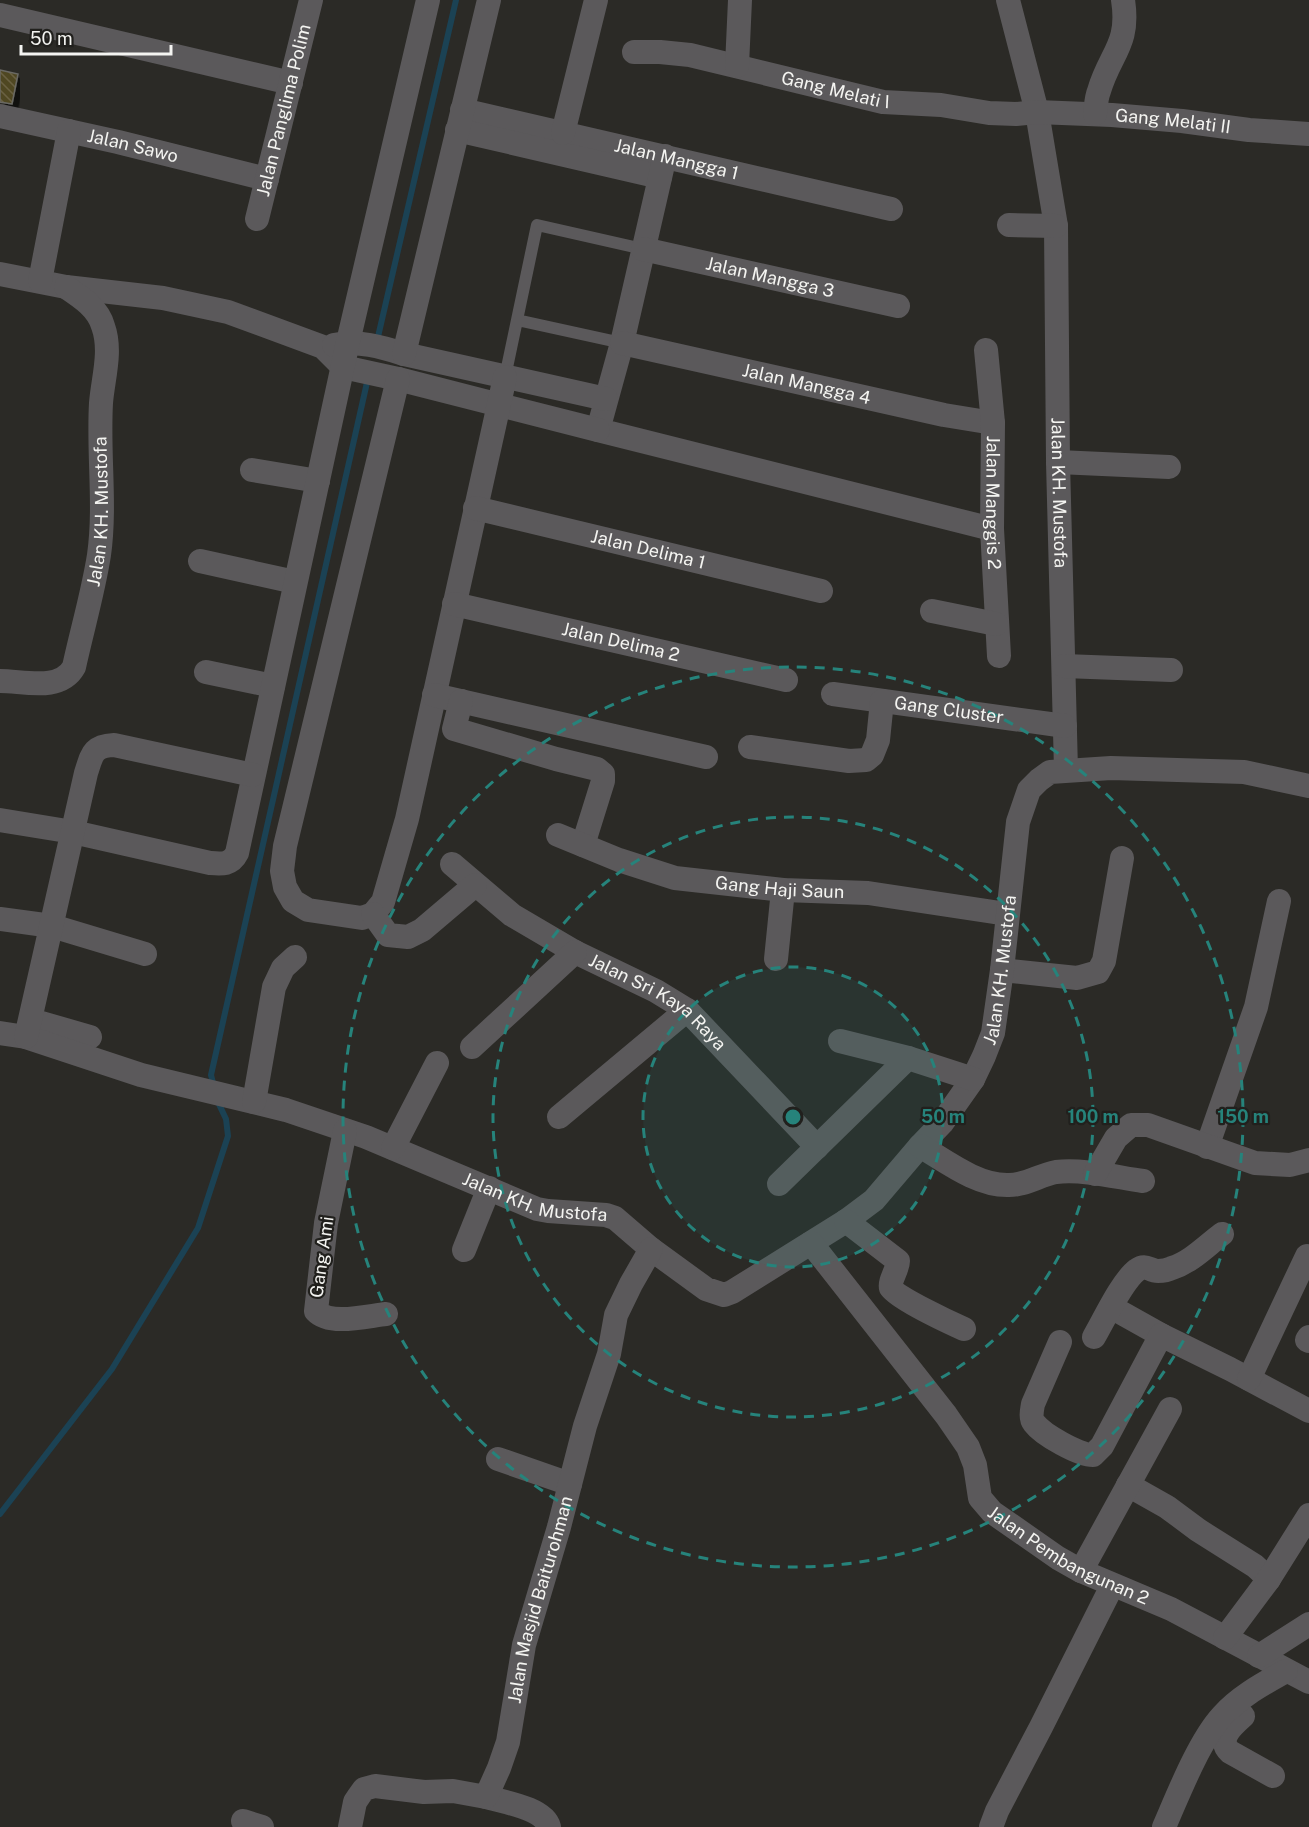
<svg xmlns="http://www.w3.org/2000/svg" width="1309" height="1827" font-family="'Public Sans',sans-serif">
<defs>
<pattern id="building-back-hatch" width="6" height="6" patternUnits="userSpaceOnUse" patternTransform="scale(1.5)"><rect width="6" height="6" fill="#504723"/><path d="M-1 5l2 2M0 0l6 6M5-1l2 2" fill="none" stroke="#6a6243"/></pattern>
<filter id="shadow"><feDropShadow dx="5.5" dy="5.5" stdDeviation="0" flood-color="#0009"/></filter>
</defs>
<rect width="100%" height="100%" fill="#2b2a26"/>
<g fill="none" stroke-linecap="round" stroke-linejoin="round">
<path stroke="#1b4254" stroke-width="6" d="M377,341L456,0
M214,1087L211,1075L368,378
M0,1514L112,1369L198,1228L228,1136L226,1119L217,1100"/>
</g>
<path fill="url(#building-back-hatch)" stroke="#6a6964" stroke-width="1.5" filter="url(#shadow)" d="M0,70L18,74L12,104L0,102Z"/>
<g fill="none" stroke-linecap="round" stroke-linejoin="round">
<path stroke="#5b595b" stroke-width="12" d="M622,343L517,320L537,225L643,249
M505,377L517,320"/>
<g stroke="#5b595b" stroke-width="24">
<path id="s1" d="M1008,0L1037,112L1056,226L1058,462L1066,770"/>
<path d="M0,15L291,83"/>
<path id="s2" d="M634,52H660L690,55L883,102L941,105L989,113L1016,114L1037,112L1112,115L1182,121L1249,130L1309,134"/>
<path d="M737,66L740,0"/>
<path id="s3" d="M462,110L891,209"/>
<path d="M1095,114C1096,107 1096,98 1099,91C1110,53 1130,45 1123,0"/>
<path id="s4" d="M0,116L118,142L267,179"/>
<path d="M457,130L660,177"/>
<path d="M563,133L596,0"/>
<path d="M665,156L622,343L598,430L992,529"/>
<path id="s5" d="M257,219L311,0"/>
<path d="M1009,225L1056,226"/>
<path id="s6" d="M643,249L898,306"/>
<path d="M0,274L66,287L163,298L228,312L323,347L343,367L398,379L598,430"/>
<path d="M40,281L69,131"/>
<path id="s7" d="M622,343L944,415L993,423"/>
<path d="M334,345C358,340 382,347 404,354L606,399"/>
<path id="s8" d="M986,350L993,423L992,529L999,656"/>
<path d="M404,354L489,0"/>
<path d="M398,379L285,846L282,871L285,887L293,901L308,910L362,918L373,914L383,902L407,819L505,377"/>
<path d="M1058,462L1169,467"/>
<path d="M252,470L318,481"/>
<path id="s9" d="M475,508L821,591"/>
<path d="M200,561L295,582"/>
<path id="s10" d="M454,604L786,680"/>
<path d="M932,611L996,624"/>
<path d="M1064,666L1171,670"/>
<path d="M206,672L273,686"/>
<path id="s11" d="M0,681C24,681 60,692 74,667C82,630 93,593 99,555C106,505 98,454 101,403C103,378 112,351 103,326C98,308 81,297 66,287"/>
<path id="s12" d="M833,694L1065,726"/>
<path d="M434,695L706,757"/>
<path d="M461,701L454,729L556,759L597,769L603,774V781L583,845"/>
<path d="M750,747L849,761L866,760L872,755L878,740L882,701"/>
<path d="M0,820L73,832L210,863C222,864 231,865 237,853L348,342L428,0"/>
<path id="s13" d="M558,835L619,860L675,878L783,890L868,893L1007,914"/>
<path id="s14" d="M452,864L512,915L575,952L656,991L687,1010L817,1147"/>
<path d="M373,914L388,935L408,937L422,930L475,885"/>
<path d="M0,919L52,926L145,954"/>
<path d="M776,959L783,890"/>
<path d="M1002,970L1077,978L1098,972L1104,961L1122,858"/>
<path d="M31,1020L90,1037"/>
<path id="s15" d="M0,1033L26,1037L141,1075L286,1110L366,1137L537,1209L548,1211L606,1215L615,1218L651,1249L706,1289L724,1295L732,1292L846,1221L874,1200L920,1146L942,1123L973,1079L984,1056L993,1033L1002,970L1018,822L1029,790L1039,780L1050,772L1111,768L1244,772L1309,786"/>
<path d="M26,1037L86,773C92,755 92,746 114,745L253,775"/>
<path d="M840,1041L908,1058"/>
<path d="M472,1047L575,952"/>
<path d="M254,1102L274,987L283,968L295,957"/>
<path d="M559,1117L687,1010"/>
<path d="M345,1131L326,1223L316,1311C330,1326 367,1316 386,1314"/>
<path d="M920,1146C946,1161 976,1185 1007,1185C1025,1186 1039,1175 1056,1172C1084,1169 1115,1177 1143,1181"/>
<path d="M1207,1147L1256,1007L1279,901"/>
<path d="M393,1148L437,1063"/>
<path d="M1095,1174L1116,1138L1131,1125H1148L1255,1163L1290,1165L1309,1160"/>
<path d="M779,1184L908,1058L973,1079"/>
<path d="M846,1221L898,1261C898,1269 889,1281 891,1288C893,1296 953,1324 964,1329"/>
<path id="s16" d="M811,1243L946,1415L968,1447L975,1465L980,1498L992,1512L1058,1558L1081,1571L1171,1609L1309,1682"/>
<path d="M464,1250L489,1188"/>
<path d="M1111,1307L1161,1335"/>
<path d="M1094,1337C1104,1320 1122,1281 1137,1270C1146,1263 1149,1271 1158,1271C1162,1271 1168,1270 1172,1268C1191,1262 1206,1246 1222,1234"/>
<path d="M1309,1337L1307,1340L1309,1341"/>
<path d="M1060,1342L1033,1404C1032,1410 1030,1418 1034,1423C1043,1435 1079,1455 1093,1455L1102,1446L1161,1335L1230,1369L1309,1411"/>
<path d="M1249,1379L1307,1256"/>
<path d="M498,1459L570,1484"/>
<path d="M1128,1485L1167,1507L1198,1530L1255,1566L1269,1579"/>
<path d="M1081,1571L1170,1409"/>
<path d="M1225,1638L1269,1579L1309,1515"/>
<path d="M1259,1656L1309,1624"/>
<path d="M1243,1716C1233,1725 1216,1739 1230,1752L1273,1776"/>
<path d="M486,1797C503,1802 544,1808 549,1827"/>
<path d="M243,1821L262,1827"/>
<path id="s17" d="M350,1827L355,1802L359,1796L364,1789L375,1786L424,1792L453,1791L486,1797L499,1768L508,1742L524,1645L559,1527L585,1426L609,1354L616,1315L631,1284L651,1249"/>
<path d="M991,1827L997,1811L1041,1727L1112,1586"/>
<path d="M1164,1827C1178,1795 1199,1741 1222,1716C1240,1696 1263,1684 1286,1671"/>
</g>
</g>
<circle cx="793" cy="1117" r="150" fill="#26837b" fill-opacity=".12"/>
<g fill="none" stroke="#26837b" stroke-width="3" stroke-dasharray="10 8">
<circle cx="793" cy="1117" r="150"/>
<circle cx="793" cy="1117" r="300"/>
<circle cx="793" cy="1117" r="450"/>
</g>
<g text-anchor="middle" stroke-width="4.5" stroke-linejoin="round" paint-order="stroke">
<g font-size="18" fill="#f4f4f1" stroke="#21201d">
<text dy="6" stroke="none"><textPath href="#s2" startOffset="206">Gang Melati I</textPath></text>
<text dy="6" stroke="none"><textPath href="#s5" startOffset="112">Jalan Panglima Polim</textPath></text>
<text dy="6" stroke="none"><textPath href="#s2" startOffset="546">Gang Melati II</textPath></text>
<text dy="6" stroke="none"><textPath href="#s4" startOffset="136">Jalan Sawo</textPath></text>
<text dy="6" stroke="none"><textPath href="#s3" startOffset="220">Jalan Mangga 1</textPath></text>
<text dy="6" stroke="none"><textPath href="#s6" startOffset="130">Jalan Mangga 3</textPath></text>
<text dy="6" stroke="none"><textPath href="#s7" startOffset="189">Jalan Mangga 4</textPath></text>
<text dy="6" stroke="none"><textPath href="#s1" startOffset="498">Jalan KH. Mustofa</textPath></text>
<text dy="6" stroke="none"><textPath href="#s8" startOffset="153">Jalan Manggis 2</textPath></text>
<text dy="6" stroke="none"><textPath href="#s11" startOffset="238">Jalan KH. Mustofa</textPath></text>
<text dy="6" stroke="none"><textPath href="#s9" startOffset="178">Jalan Delima 1</textPath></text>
<text dy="6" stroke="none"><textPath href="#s10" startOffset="171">Jalan Delima 2</textPath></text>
<text dy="6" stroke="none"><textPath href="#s12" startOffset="117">Gang Cluster</textPath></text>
<text dy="6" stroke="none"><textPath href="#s13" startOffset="230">Gang Haji Saun</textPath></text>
<text dy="6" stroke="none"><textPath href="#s15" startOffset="1228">Jalan KH. Mustofa</textPath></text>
<text dy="6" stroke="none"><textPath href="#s14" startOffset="249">Jalan Sri Kaya Raya</textPath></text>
<text dy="6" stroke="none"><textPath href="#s15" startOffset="562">Jalan KH. Mustofa</textPath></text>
<text transform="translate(322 1257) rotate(-82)" y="6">Gang Ami</text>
<text dy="6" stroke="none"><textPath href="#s16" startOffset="417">Jalan Pembangunan 2</textPath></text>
<text dy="6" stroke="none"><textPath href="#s17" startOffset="370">Jalan Masjid Baiturohman</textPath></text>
</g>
</g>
<circle cx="793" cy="1117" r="9" fill="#26837b" stroke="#21201d" stroke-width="3"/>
<g font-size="18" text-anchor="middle" font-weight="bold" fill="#26837b" stroke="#21201d" stroke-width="4.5" stroke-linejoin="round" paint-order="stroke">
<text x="943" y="1123">50 m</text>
<text x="1093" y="1123">100 m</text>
<text x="1243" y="1123">150 m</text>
</g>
<path d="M21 45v9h150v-9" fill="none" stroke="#f4f4f1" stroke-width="3"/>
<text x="30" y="45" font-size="18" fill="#f4f4f1" stroke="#21201d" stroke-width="4.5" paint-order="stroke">50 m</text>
</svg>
